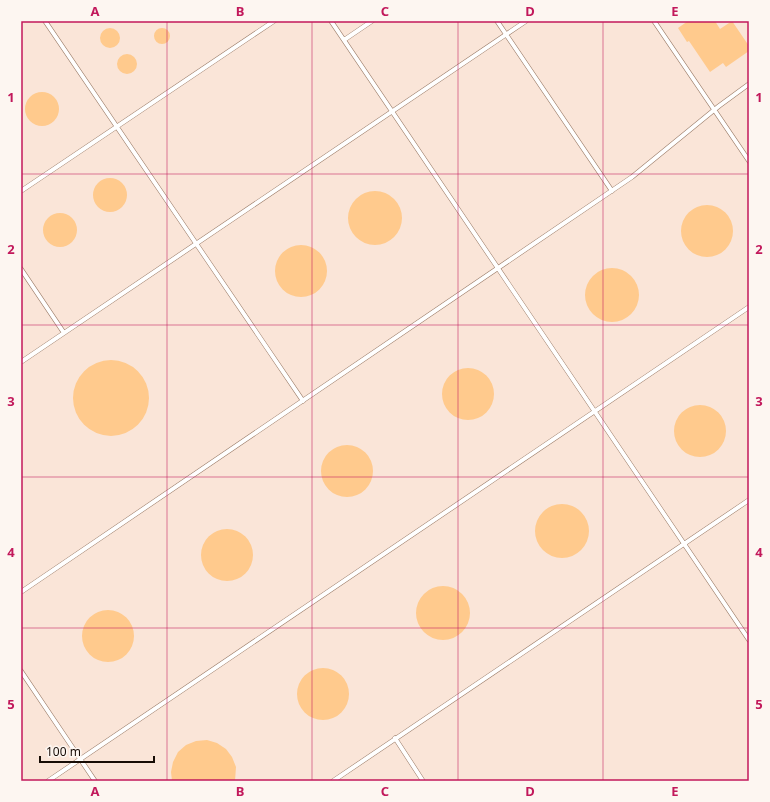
<svg xmlns="http://www.w3.org/2000/svg" width="770" height="802" font-family="'Noto Sans',sans-serif">
<rect width="100%" height="100%" fill="#fae5d8"/>
<path fill="#ffca8d" d="M688,21H715L720,29L732,21L749,46V51L726,67L723,63L710,72L689,41L687,42L678,28Z
M100 38a10 10 0 1 1 20 0a10 10 0 1 1-20 0Z
M154 36a8 8 0 1 1 16 0a8 8 0 1 1-16 0Z
M117 64a10 10 0 1 1 20 0a10 10 0 1 1-20 0Z
M25 109a17 17 0 1 1 34 0a17 17 0 1 1-34 0Z
M93 195a17 17 0 1 1 34 0a17 17 0 1 1-34 0Z
M348 218a27 27 0 1 1 54 0a27 27 0 1 1-54 0Z
M681 231a26 26 0 1 1 52 0a26 26 0 1 1-52 0Z
M43 230a17 17 0 1 1 34 0a17 17 0 1 1-34 0Z
M275 271a26 26 0 1 1 52 0a26 26 0 1 1-52 0Z
M585 295a27 27 0 1 1 54 0a27 27 0 1 1-54 0Z
M73 398a38 38 0 1 1 76 0a38 38 0 1 1-76 0Z
M442 394a26 26 0 1 1 52 0a26 26 0 1 1-52 0Z
M674 431a26 26 0 1 1 52 0a26 26 0 1 1-52 0Z
M321 471a26 26 0 1 1 52 0a26 26 0 1 1-52 0Z
M535 531a27 27 0 1 1 54 0a27 27 0 1 1-54 0Z
M201 555a26 26 0 1 1 52 0a26 26 0 1 1-52 0Z
M416 613a27 27 0 1 1 54 0a27 27 0 1 1-54 0Z
M82 636a26 26 0 1 1 52 0a26 26 0 1 1-52 0Z
M297 694a26 26 0 1 1 52 0a26 26 0 1 1-52 0Z
M207,740L217,743L226,749L232,757L236,767L235,781H172L171,772L173,762L178,752L186,745L196,741Z"/>
<g fill="none" stroke-linecap="round" stroke-linejoin="round">
<g stroke="#9b7c68" stroke-width="5">
<path id="lane" d="M45,21L303,401
M331,21L749,640
M497,21L612,191
M654,21L749,161
M344,40L372,21
M21,191L274,21
M21,269L64,333
M21,362L526,21
M21,592L632,177L719,106L749,84
M21,671L95,781
M395,738L423,781
M48,781L749,307
M333,781L749,500"/>
</g>
<use href="#lane" stroke="#fff" stroke-width="4"/>
</g>
<path fill="none" stroke="#c2185b" stroke-width="1" stroke-opacity="0.55" d="M167,21V781M312,21V781M458,21V781M603,21V781M21,174H749M21,325H749M21,477H749M21,628H749"/>
<rect width="770" height="802" fill="none" stroke="#fdf6f1" stroke-width="44"/>
<path d="M40 756v6h114v-6" fill="none" stroke="#170c05" stroke-width="2"/>
<text x="46" y="756" font-size="12" fill="#170c05" stroke="#fdf6f1" stroke-width="3" paint-order="stroke">100 m</text>
<rect x="22" y="22" width="726" height="758" fill="none" stroke="#c2185b" stroke-width="1.5"/>
<g font-size="13" text-anchor="middle" font-weight="bold" fill="#c2185b">
<text x="95" y="16">A</text>
<text x="240" y="16">B</text>
<text x="385" y="16">C</text>
<text x="530" y="16">D</text>
<text x="675" y="16">E</text>
<text x="11" y="102">1</text>
<text x="759" y="102">1</text>
<text x="11" y="254">2</text>
<text x="759" y="254">2</text>
<text x="11" y="406">3</text>
<text x="759" y="406">3</text>
<text x="11" y="557">4</text>
<text x="759" y="557">4</text>
<text x="11" y="709">5</text>
<text x="759" y="709">5</text>
<text x="95" y="796">A</text>
<text x="240" y="796">B</text>
<text x="385" y="796">C</text>
<text x="530" y="796">D</text>
<text x="675" y="796">E</text>
</g>
</svg>
